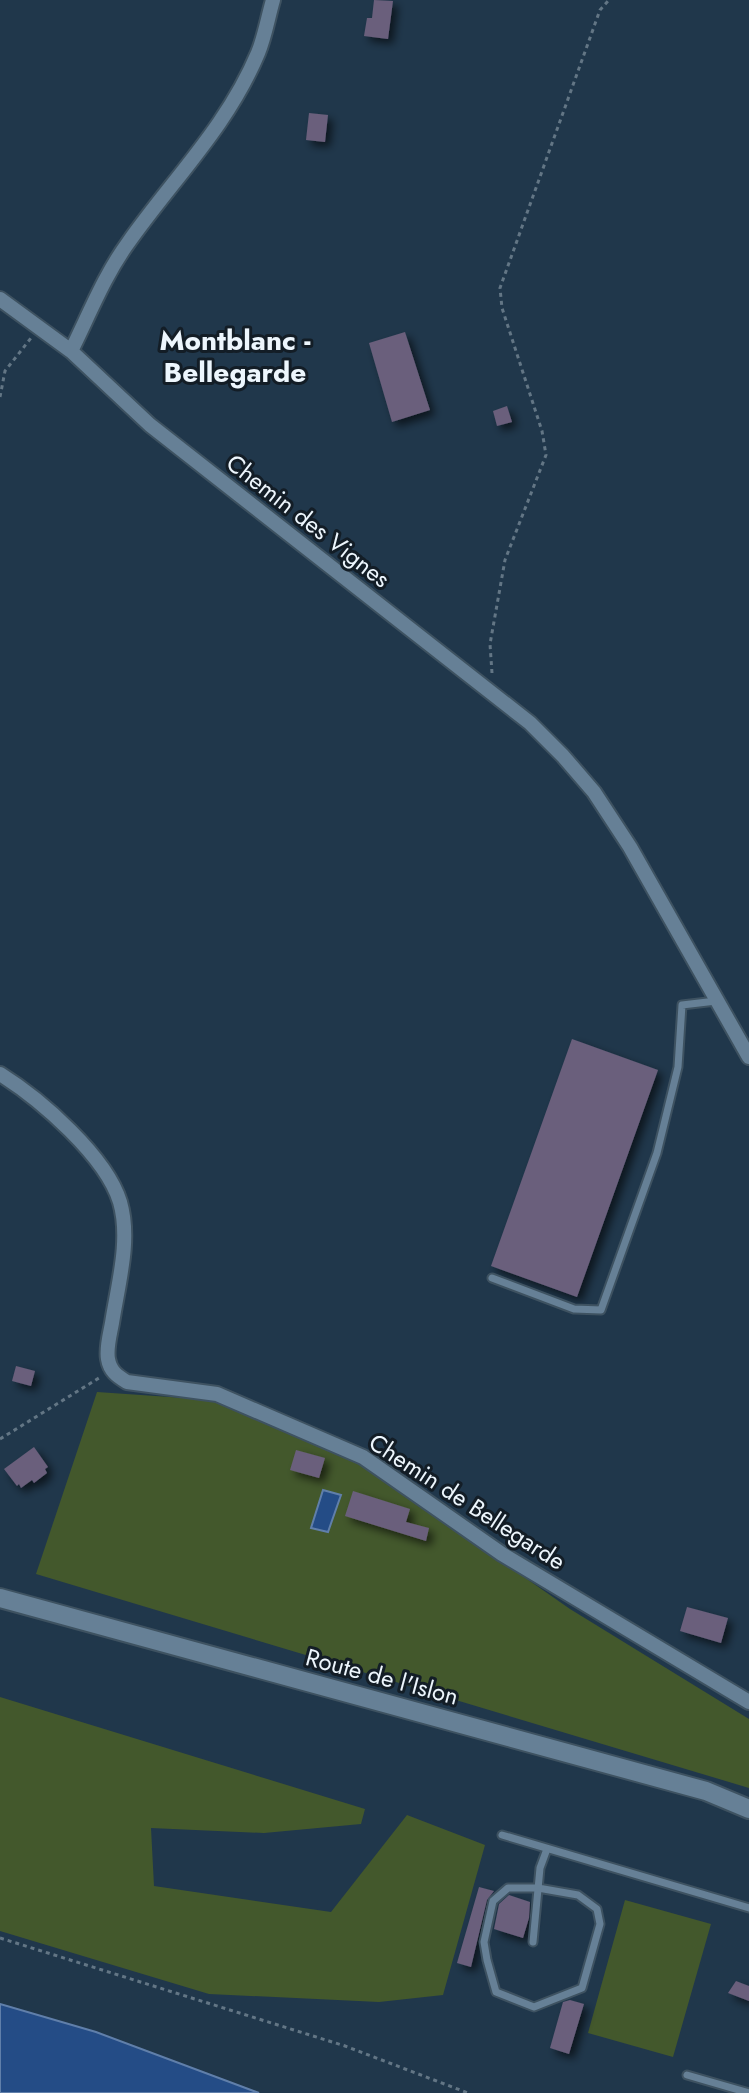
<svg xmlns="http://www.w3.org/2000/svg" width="749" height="2093" font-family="Jost,sans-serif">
<defs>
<filter id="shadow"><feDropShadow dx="5" dy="5" stdDeviation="4" flood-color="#0009"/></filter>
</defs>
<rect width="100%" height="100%" fill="#20374b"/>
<path fill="#43582c" d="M97,1392L214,1400L364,1465L570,1609L749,1719V1788L36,1574Z
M0,1697L365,1809L361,1824L264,1833L151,1828L154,1886L331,1912L407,1815L485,1845L443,1995L379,2002L209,1994L0,1931Z
M625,1900L711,1924L673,2057L588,2033Z"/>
<path fill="#244c86" stroke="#607faa" stroke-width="2" d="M323,1490L341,1495L328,1532L311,1528Z
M0,2004L96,2032L259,2093H0Z"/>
<path fill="#6a5f7b" filter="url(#shadow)" d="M374,0L393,1L388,39L364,36L367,18H372Z
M309,113L328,115L325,142L306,140Z
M405,332L430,410L392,422L369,343Z
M507,406L512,422L497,426L493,411Z
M572,1039L658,1070L577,1297L491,1266Z
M16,1366L35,1371L31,1386L12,1381Z
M34,1447L48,1467L45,1469L47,1473L34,1483L32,1480L21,1488L19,1484L17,1486L4,1469Z
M296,1450L325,1458L319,1478L290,1470Z
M353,1491L410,1509L406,1522L429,1528L426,1541L345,1516Z
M687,1607L728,1618L721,1643L680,1631Z
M479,1887L494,1891L487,1900L471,1967L457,1963Z
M509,1895L530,1902L529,1918L523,1938L494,1929L499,1904Z
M736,1981L749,1986V2001L728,1993Z
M570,2000L584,2004L569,2054L550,2048L563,2002Z"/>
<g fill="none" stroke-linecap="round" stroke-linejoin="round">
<g stroke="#3e5261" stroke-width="11">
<path id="service" d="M492,1278L574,1309L601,1310L657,1153L678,1067L682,1005L716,1001
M502,1835L749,1908
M508,1888H538L578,1895L597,1909L600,1924L582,1988L534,2007L496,1992L487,1960L484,1942L493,1901Z
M533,1942L540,1868L547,1849
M687,2075L749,2093"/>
</g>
<g stroke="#3e5261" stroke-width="18">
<path id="minor" d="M0,299L71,351L150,425L530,723L563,756L594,792L630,847L749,1057
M71,351C89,315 104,276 128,243C173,179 227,127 258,53C265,36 268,17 273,0
M0,1074C40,1099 106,1156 120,1202C131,1240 118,1284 112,1323C110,1334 106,1348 108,1359C110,1371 117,1376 127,1382L217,1394L363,1457L502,1554L749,1702"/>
</g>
<g stroke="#3e5261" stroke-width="22">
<path id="tertiary" d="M0,1598L706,1791L749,1809"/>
</g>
<path stroke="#637685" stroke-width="3" stroke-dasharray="4 4" stroke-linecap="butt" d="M0,397L5,371L31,338
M492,673L490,644L505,560L546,455L542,431L502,308L500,288L600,10L609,0
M0,1439L99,1378
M0,1938L345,2046L468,2093"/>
<use href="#service" stroke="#668096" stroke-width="7"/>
<use href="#minor" stroke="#668096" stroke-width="14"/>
<use href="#tertiary" stroke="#668096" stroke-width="18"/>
</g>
<g text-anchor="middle" stroke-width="6" stroke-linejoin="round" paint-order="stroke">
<g font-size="24" fill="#edf6fd" stroke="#131d26">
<text transform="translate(308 521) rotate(38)" y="8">Chemin des Vignes</text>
<text transform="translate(467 1502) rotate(33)" y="8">Chemin de Bellegarde</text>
<text transform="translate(382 1677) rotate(15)" y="8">Route de l'Islon</text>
</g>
<g font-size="28" font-weight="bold" fill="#edf6fd" stroke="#131d26">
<text x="235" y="350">Montblanc -<tspan x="235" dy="32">Bellegarde</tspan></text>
</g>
</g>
</svg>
